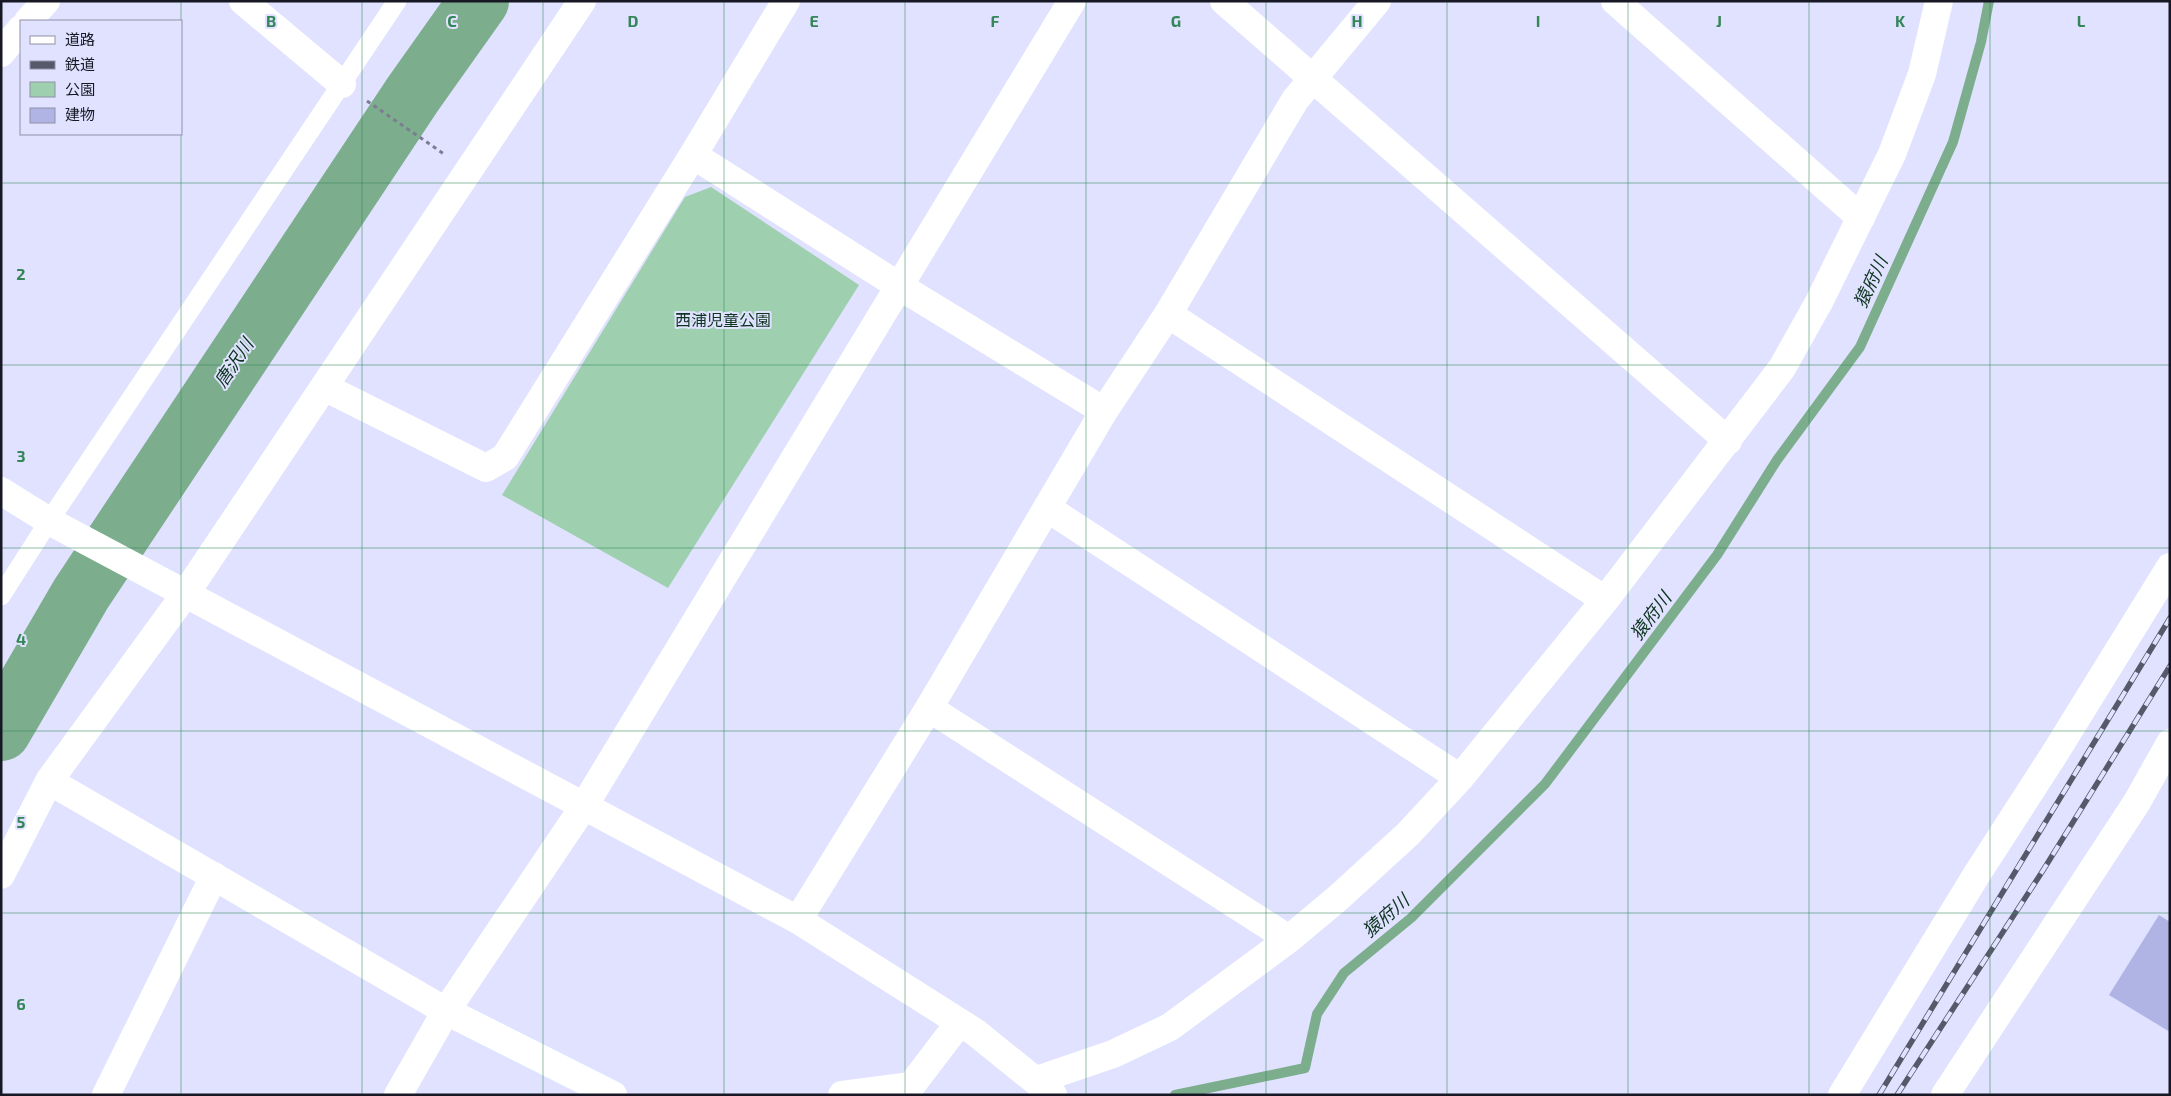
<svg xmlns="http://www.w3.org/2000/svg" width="2171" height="1096" font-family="'Exo 2','Noto Sans JP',sans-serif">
<rect width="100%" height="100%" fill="#e0e2ff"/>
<path fill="#9ed0af" d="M711,187L859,285L668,588L502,495L685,197Z"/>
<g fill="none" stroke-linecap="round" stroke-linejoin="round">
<path stroke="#7cad8d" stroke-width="10" d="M1175,1095L1305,1068L1317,1014L1344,973L1411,918L1545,784L1717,555L1777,460L1860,347L1953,142L1981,42L1989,1"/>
<path stroke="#7cad8d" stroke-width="60" d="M1,731L81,594L413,94L479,1"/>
</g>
<path fill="#b0b4e5" d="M2159,915L2170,922V1032L2109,995Z"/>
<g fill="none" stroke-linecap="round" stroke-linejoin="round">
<path stroke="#7b7d91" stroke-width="3" stroke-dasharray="4 4" stroke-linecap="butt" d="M367,101L444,154"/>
<path stroke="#fff" stroke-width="19" d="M1,596L49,521L397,1"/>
<path stroke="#fff" stroke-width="28" d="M243,1L342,84
M1224,1L1728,441
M1615,1L1861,218
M28,21L46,1
M1,53L21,29
M693,155L899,286L1104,411
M1168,314L1605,600
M324,387L486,468L505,457L693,155L786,1
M1047,508L1460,778
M929,708L1289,939
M49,781L446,1011L613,1095
M1,875L49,781L186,593L582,1
M798,920L929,708L1104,411L1168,314L1295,100L1377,1
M1037,1080L1113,1054L1170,1027L1289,939L1338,898L1408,834L1460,778L1605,600L1782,368L1819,302L1892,154L1922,74L1939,1
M106,1095L214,876
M842,1095L911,1086L959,1023
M1842,1095L1977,874L2055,753L2170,567
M1945,1095L2137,802L2170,743"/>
<path stroke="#fff" stroke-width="28" d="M1,491L49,521L798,920L975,1032L1053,1095
M398,1095L446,1011L584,806L1072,1"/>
<g stroke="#57596a" stroke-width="5.5">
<path id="rail" d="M1879,1095L2170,618
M1897,1095L2042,872L2170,666"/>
</g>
<use href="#rail" stroke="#e0e2ff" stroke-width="4" stroke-dasharray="11" stroke-linecap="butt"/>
</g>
<path fill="none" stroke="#348658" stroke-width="1" stroke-opacity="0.55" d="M181,1V21M362,1V1095M543,1V1095M724,1V1095M905,1V1095M1086,1V1095M1266,1V1095M1447,1V1095M1628,1V1095M1809,1V1095M1990,1V1095M181,134V1095M1,183H2170M1,365H2170M1,548H2170M1,731H2170M1,913H2170"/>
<g text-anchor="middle" stroke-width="4" stroke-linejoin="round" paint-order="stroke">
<g font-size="16" fill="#0d351f" stroke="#e0e2ff">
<text x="723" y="326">西浦児童公園</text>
</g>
<g font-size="18" font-style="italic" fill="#0b331d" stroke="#e0e2ff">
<text transform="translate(1871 282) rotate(-65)" y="6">猿府川</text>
<text transform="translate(234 363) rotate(-56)" y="6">唐沢川</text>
<text transform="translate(1651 616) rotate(-53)" y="6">猿府川</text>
<text transform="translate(1386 916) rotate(-41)" y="6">猿府川</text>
</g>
</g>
<g font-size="16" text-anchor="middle" font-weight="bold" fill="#348658" stroke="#e0e2ff" stroke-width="4" stroke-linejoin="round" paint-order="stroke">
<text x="271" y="27">B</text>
<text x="452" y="27">C</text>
<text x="633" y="27">D</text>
<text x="814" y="27">E</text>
<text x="995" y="27">F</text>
<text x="1176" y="27">G</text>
<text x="1357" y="27">H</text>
<text x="1538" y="27">I</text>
<text x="1719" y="27">J</text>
<text x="1900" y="27">K</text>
<text x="2081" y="27">L</text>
<text x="21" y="280">2</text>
<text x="21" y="462">3</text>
<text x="21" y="645">4</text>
<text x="21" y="828">5</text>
<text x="21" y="1010">6</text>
</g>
<rect width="2171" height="1096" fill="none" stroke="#171824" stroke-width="5"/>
<rect x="20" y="20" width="162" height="115" fill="#e0e2ff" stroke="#9091a7"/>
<rect x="30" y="36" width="25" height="8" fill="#ffffff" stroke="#9091a7"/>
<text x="65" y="45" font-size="15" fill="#171824">道路</text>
<rect x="30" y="61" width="25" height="8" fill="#57596a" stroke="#9091a7"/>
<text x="65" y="70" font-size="15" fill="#171824">鉄道</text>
<rect x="30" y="82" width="25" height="15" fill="#9ed0af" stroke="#9091a7"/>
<text x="65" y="95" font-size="15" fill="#171824">公園</text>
<rect x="30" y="108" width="25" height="15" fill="#b0b4e5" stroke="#9091a7"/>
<text x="65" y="120" font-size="15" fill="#171824">建物</text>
</svg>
